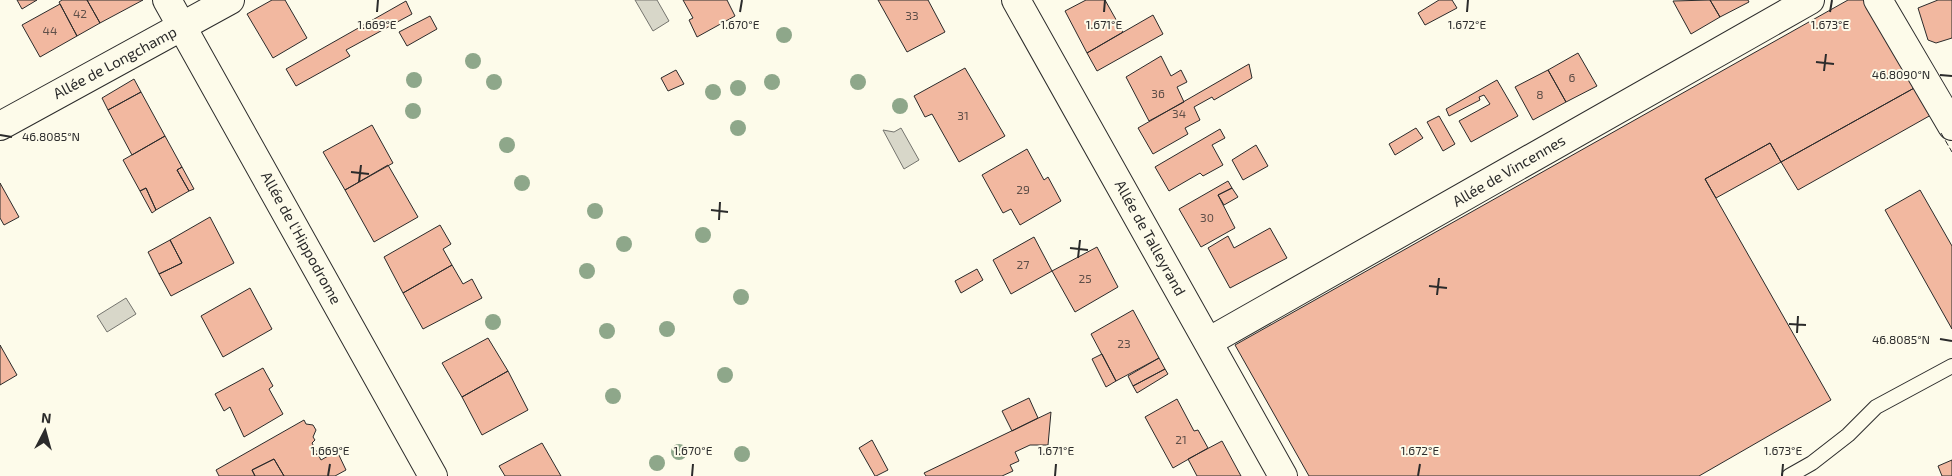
<svg xmlns="http://www.w3.org/2000/svg" width="1952" height="476" font-family="'Exo 2',sans-serif">
<rect width="100%" height="100%" fill="#fdfbea"/>
<path fill="#d8d7c9" stroke="#74746e" d="M635,0H657L669,21L653,31Z
M901,128L919,160L904,169L883,130L894,132Z
M126,298L136,314L107,332L97,316Z"/>
<path fill="#f2b8a0" stroke="#2b2b2b" d="M17,0H37L22,9Z
M62,0H87L100,23L77,36L60,4L59,2Z
M87,0H143L100,23Z
M272,0H285L307,38L273,58L247,14Z
M683,0H727L735,16L697,37L689,20L693,18Z
M878,0H928L945,32L907,52Z
M1086,0H1105L1123,32L1087,53L1065,11Z
M1439,0H1452L1457,8L1425,25L1418,13Z
M1710,0H1748L1749,2L1720,17Z
M1710,0L1720,17L1691,34L1673,1Z
M1848,0H1866L1916,87L1781,162L1770,143L1705,179L1831,400L1699,476H1309L1235,345Z
M1938,0H1952V38L1936,43L1928,40L1918,8Z
M406,1L412,14L346,50L350,56L296,86L286,69Z
M60,4L77,36L40,57L22,25Z
M1153,15L1163,34L1097,71L1087,53Z
M430,16L437,29L407,46L399,32Z
M1578,53L1597,86L1566,102L1548,70Z
M1161,56L1171,76L1181,70L1187,82L1177,87L1184,102L1149,121L1126,77Z
M1249,64L1252,78L1214,100L1212,97L1194,107L1200,120L1185,128L1188,134L1153,154L1138,128Z
M965,68L1005,136L959,162L932,114L925,117L914,96Z
M676,70L684,84L668,91L661,78Z
M1548,70L1566,102L1533,120L1515,87Z
M134,79L141,92L108,110L102,98Z
M1497,80L1518,116L1471,142L1459,121L1490,104L1484,95L1479,97L1480,100L1449,116L1446,109Z
M1916,87L1931,115L1798,190L1781,162Z
M141,92L165,136L132,155L108,110Z
M1439,116L1455,144L1443,151L1427,122Z
M372,125L393,163L345,190L323,152Z
M1416,128L1423,138L1395,155L1389,144Z
M1220,129L1225,138L1212,145L1223,165L1203,176L1200,173L1169,191L1155,167Z
M165,136L182,167L177,170L189,191L156,210L146,188L140,191L123,160Z
M1770,143L1781,162L1716,198L1705,179Z
M1256,145L1268,166L1243,180L1232,160Z
M1027,149L1044,180L1048,177L1061,201L1020,225L1011,209L1003,213L982,175Z
M388,165L418,217L374,242L345,190Z
M182,167L194,189L189,191L177,170Z
M1228,181L1232,188L1218,195L1235,228L1201,247L1179,209Z
M0,183L19,217L4,225L0,218Z
M146,188L156,210L152,213L140,191Z
M1232,188L1238,197L1224,205L1218,195Z
M1920,190L1952,246V329L1885,210Z
M210,217L234,263L171,296L159,274L182,263L170,240Z
M440,225L451,244L443,249L452,265L403,293L384,257Z
M1270,228L1287,258L1230,288L1208,248L1228,236L1234,248Z
M1034,237L1052,271L1011,294L993,260Z
M170,240L182,263L159,274L148,252Z
M1097,247L1118,287L1075,312L1052,271Z
M452,265L463,284L472,279L482,298L423,329L403,293Z
M977,269L983,280L961,293L955,281Z
M250,288L272,329L223,357L201,316Z
M1133,310L1159,358L1116,381L1091,334Z
M488,338L508,371L462,397L442,363Z
M0,345L17,375L0,385Z
M1102,354L1116,381L1106,387L1092,359Z
M1159,358L1165,369L1133,386L1128,376Z
M263,368L273,386L269,389L283,414L244,437L230,407L224,411L215,394Z
M1165,369L1168,374L1137,393L1133,386Z
M508,371L528,410L482,435L462,397Z
M1029,398L1038,418L1012,431L1002,411Z
M1177,399L1194,431L1198,430L1208,448L1173,468L1145,417Z
M1051,412L1048,445H1030L1015,452L1019,461L1010,465L1013,471L1002,476H926L924,473Z
M304,420L306,424L313,425L316,430L313,437L315,440L312,443L321,460L337,451L346,470L335,476H284L274,459L252,470L255,476H219L216,470Z
M872,440L888,470L876,476H875L859,448Z
M1222,441L1241,476H1197L1188,459Z
M542,443L561,476H505L499,466Z
M274,459L284,476H255L252,470Z
M1952,460V476H1942L1938,466Z"/>
<g fill="none" stroke-linecap="round" stroke-linejoin="round">
<g stroke="#2b2b2b" stroke-width="16">
<path id="lane" d="M1789,476L1812,463L1848,435L1876,407L1952,366"/>
</g>
<g stroke="#2b2b2b" stroke-width="30">
<path id="street" d="M167,0L433,476
M1016,0L1283,476
M1878,0L1952,126
M0,126L230,0
M1208,342L1810,0"/>
</g>
<use href="#lane" stroke="#fdfbea" stroke-width="14"/>
<use href="#street" stroke="#fdfbea" stroke-width="28"/>
<path stroke="#2b2b2b" stroke-width="1" stroke-dasharray="6 2.5" stroke-linecap="butt" d="M1941,133L1952,152"/>
</g>
<g fill="#8ea78a">
<circle cx="784" cy="35" r="8"/>
<circle cx="473" cy="61" r="8"/>
<circle cx="414" cy="80" r="8"/>
<circle cx="494" cy="82" r="8"/>
<circle cx="772" cy="82" r="8"/>
<circle cx="858" cy="82" r="8"/>
<circle cx="738" cy="88" r="8"/>
<circle cx="713" cy="92" r="8"/>
<circle cx="900" cy="106" r="8"/>
<circle cx="413" cy="111" r="8"/>
<circle cx="738" cy="128" r="8"/>
<circle cx="507" cy="145" r="8"/>
<circle cx="522" cy="183" r="8"/>
<circle cx="595" cy="211" r="8"/>
<circle cx="703" cy="235" r="8"/>
<circle cx="624" cy="244" r="8"/>
<circle cx="587" cy="271" r="8"/>
<circle cx="741" cy="297" r="8"/>
<circle cx="493" cy="322" r="8"/>
<circle cx="667" cy="329" r="8"/>
<circle cx="607" cy="331" r="8"/>
<circle cx="725" cy="375" r="8"/>
<circle cx="613" cy="396" r="8"/>
<circle cx="679" cy="452" r="8"/>
<circle cx="742" cy="454" r="8"/>
<circle cx="657" cy="463" r="8"/>
</g>
<path fill="none" stroke="#2b2b2b" stroke-width="2" d="M377,12L378,0M740,12L742,0M1104,12L1105,0M1467,12L1468,0M1830,12L1832,0M1816,62L1834,64M1824,71L1826,54M1940,75L1952,76M0,135L12,137M351,172L369,174M359,182L361,165M711,210L728,212M719,220L720,202M1070,248L1088,250M1078,258L1080,240M1429,286L1447,288M1437,295L1439,278M1789,324L1806,325M1797,333L1798,316M1940,339L1952,341M328,476L330,464M692,476L693,464M1055,476L1056,464M1418,476L1420,464M1782,476L1783,464"/>
<g text-anchor="middle" stroke-width="4" stroke-linejoin="round" paint-order="stroke">
<g font-size="12" fill="#5d4e48">
<text x="80" y="18">42</text>
<text x="912" y="20">33</text>
<text x="50" y="35">44</text>
<text x="1572" y="82">6</text>
<text x="1158" y="98">36</text>
<text x="1540" y="99">8</text>
<text x="1179" y="118">34</text>
<text x="963" y="120">31</text>
<text x="1023" y="194">29</text>
<text x="1207" y="222">30</text>
<text x="1023" y="269">27</text>
<text x="1085" y="283">25</text>
<text x="1124" y="348">23</text>
<text x="1181" y="444">21</text>
</g>
<g font-size="15" fill="#2b2b2b" stroke="#fdfbea">
<text transform="translate(115 63) rotate(-28)" y="5">Allée de Longchamp</text>
<text transform="translate(1509 171) rotate(-30)" y="5">Allée de Vincennes</text>
<text transform="translate(301 238) rotate(61)" y="5">Allée de l'Hippodrome</text>
<text transform="translate(1150 238) rotate(61)" y="5">Allée de Talleyrand</text>
</g>
</g>
<g font-size="12" text-anchor="middle" fill="#2b2b2b" stroke="#fdfbea" stroke-width="4" stroke-linejoin="round" paint-order="stroke">
<text x="377" y="29">1.669°E</text>
<text x="740" y="29">1.670°E</text>
<text x="1104" y="29">1.671°E</text>
<text x="1467" y="29">1.672°E</text>
<text x="1830" y="29">1.673°E</text>
<text x="1901" y="79">46.8090°N</text>
<text x="51" y="141">46.8085°N</text>
<text x="1901" y="344">46.8085°N</text>
<text x="330" y="455">1.669°E</text>
<text x="693" y="455">1.670°E</text>
<text x="1056" y="455">1.671°E</text>
<text x="1420" y="455">1.672°E</text>
<text x="1783" y="455">1.673°E</text>
</g>
<g transform="translate(45 431) rotate(6)" stroke="#fdfbea" stroke-width="4" paint-order="stroke">
<path d="M0-4L9 19L0 12L-9 19Z" fill="#2b2b2b"/>
<text y="-8" font-size="14" font-weight="bold" text-anchor="middle" fill="#2b2b2b">N</text>
</g>
</svg>
